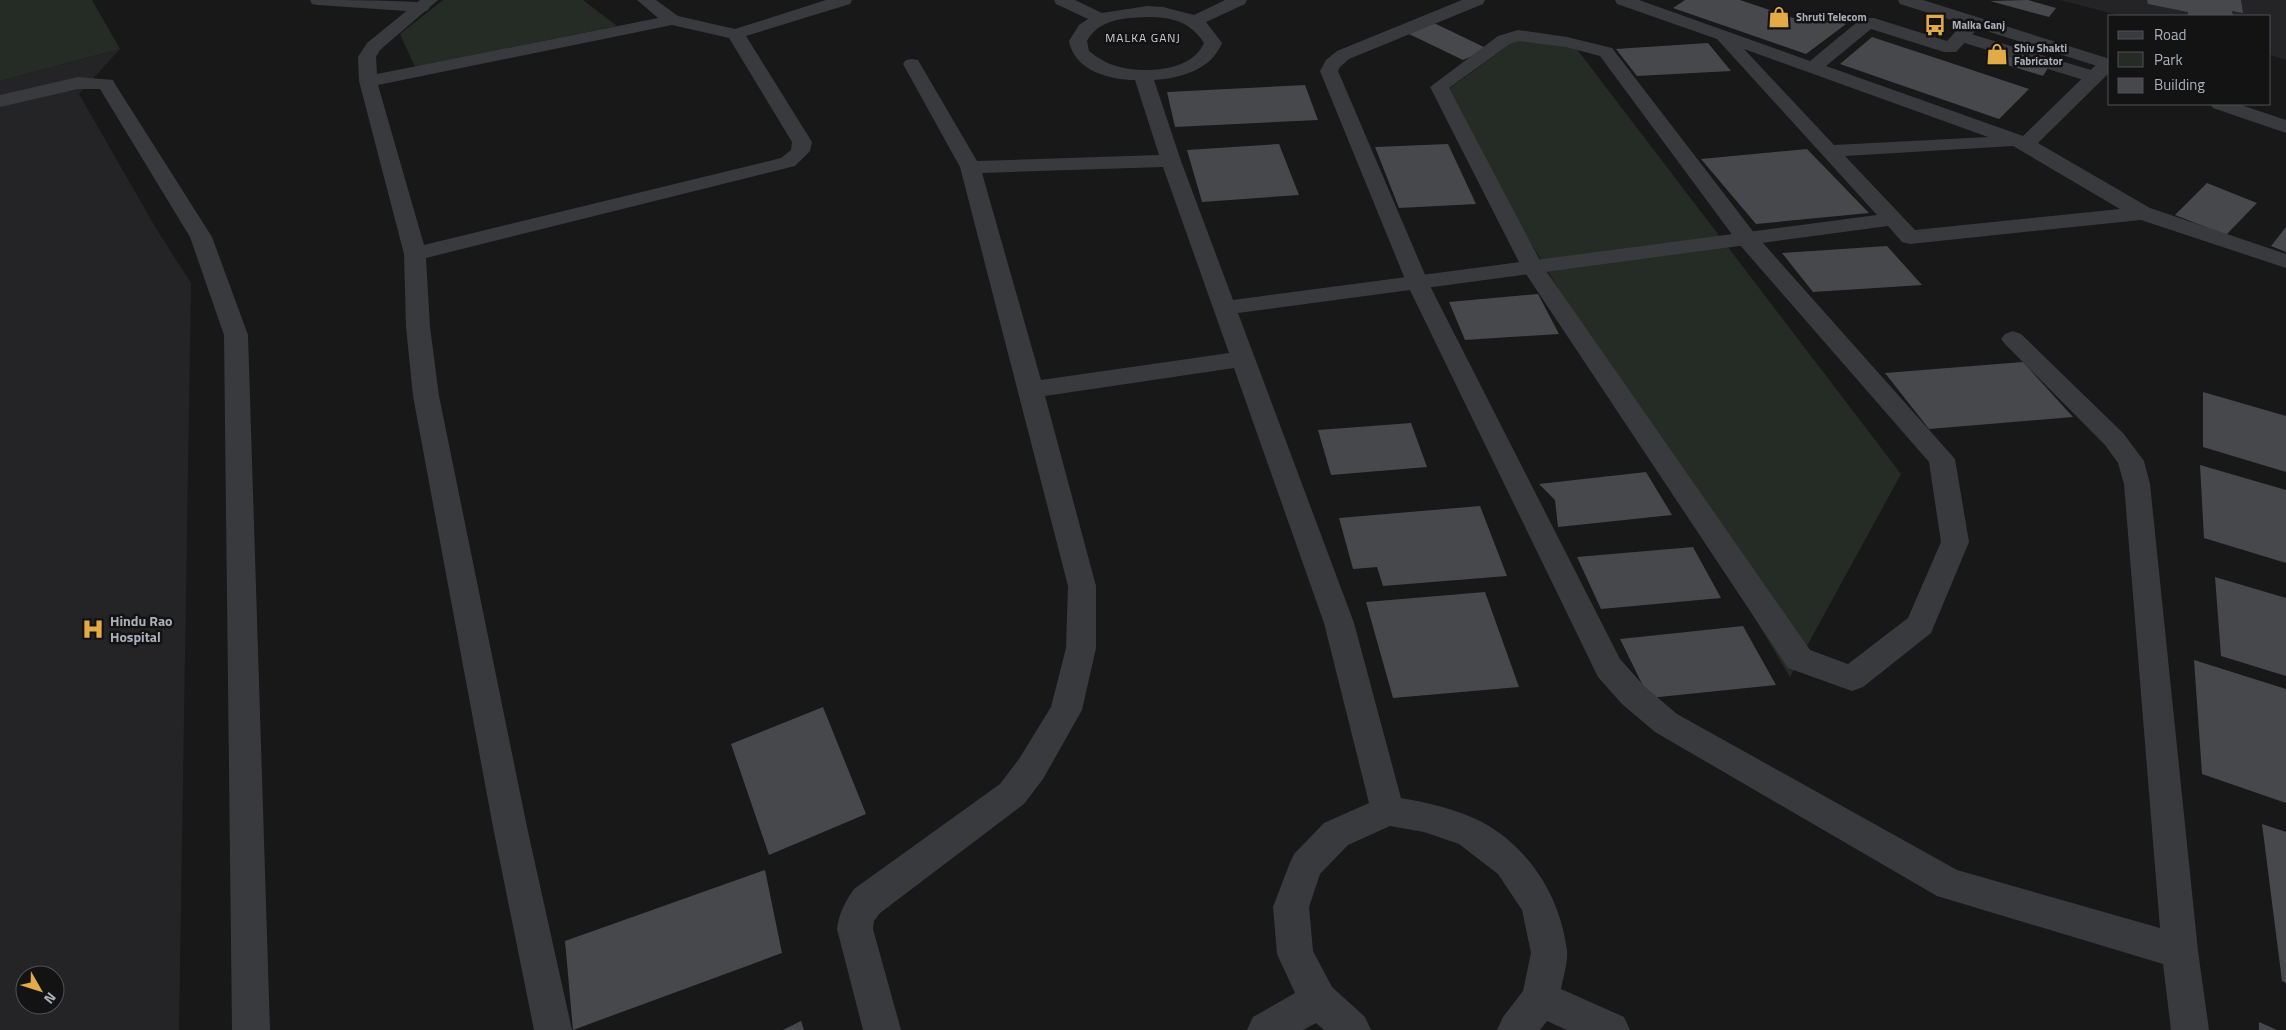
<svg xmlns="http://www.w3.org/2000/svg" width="2286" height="1030" font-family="'Titillium Web',sans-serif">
<rect width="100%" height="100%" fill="#181819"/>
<path fill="#242426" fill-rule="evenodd" d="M2060,0H2286V60L2270,55V16H2121Z
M120,49L79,94L157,230L191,283L179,1030H0V81ZM25,975H55V1005H25Z"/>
<path fill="#242c25" d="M0,0H92L120,49L0,81Z
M443,0H583L617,26L415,67L400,34Z
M1517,39L1576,48L1901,474L1790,677L1442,94Z"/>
<path fill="#47484c" d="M1685,0H1740L1805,22L1817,14L1846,24L1806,54L1673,8Z
M2028,0L2056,8L2049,17L1990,1Z
M2147,0H2241L2243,13L2232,11L2233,16H2188V12L2148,4Z
M1434,23L1488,49L1463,60L1409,34Z
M1872,37L1951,63L2029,89L1999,119L1840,64Z
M1708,43L1731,71L1637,76L1616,49Z
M1991,51L2048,68L2043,76L1985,58Z
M1305,85L1318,120L1175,127L1167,92Z
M1279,144L1299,195L1202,202L1187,150Z
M1448,144L1476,204L1399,208L1375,147Z
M1807,149L1869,213L1756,224L1701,159Z
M2207,183L2257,203L2226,235L2175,215Z
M2286,227V252L2271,246Z
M1887,246L1922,285L1813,292L1782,253Z
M1538,294L1559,334L1465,340L1449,302Z
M2023,362L2073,417L1929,429L1885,373Z
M2203,392L2286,416V472L2203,447Z
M1411,423L1427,467L1331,475L1318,430Z
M2200,465L2286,490V563L2204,538Z
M1646,472L1672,515L1558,527L1555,500L1539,484Z
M1480,506L1507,576L1383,586L1377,567L1353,569L1339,518Z
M1693,547L1721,598L1601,609L1577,557Z
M2215,577L2286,598V676L2221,656Z
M1485,592L1519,687L1393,698L1366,602Z
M1743,626L1776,685L1649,698L1620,639Z
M2194,660L2286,689V803L2202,774Z
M823,707L866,814L769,855L731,744Z
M2262,824L2286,832V983L2282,981Z
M765,870L782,953L573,1030L565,941Z
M801,1021L804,1030H783Z
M2259,1022L2277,1030H2259Z"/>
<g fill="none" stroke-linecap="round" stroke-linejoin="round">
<path fill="#393a3e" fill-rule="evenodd" d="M310,0C345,0 394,0 427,3L430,7L427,11L421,12L318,5L312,4Z
M1462,0H1485L1483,4L1349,59L1340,67L1338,71L1429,284L1620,659L1644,686L1677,714L1957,870L2160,928L2124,484L2118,463L2105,445L2005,344L2001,339L2005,334L2013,331L2021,334L2123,433L2144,461L2150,484L2198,951L2209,1030H2171L2163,964L1937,896L1655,732L1622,704L1598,677L1407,284L1320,71L1326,60L1337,51Z
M1518,30L1567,37L1612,48L1755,234L1955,459L1969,542L1931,633L1863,687L1852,691L1788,668L1522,268L1430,87L1498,36ZM1519,41L1566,47L1600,56L1739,244L1929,462L1941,542L1908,618L1848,664L1810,650L1544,268L1449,88L1510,44Z
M1961,31L2101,73L2103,77L2101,81L2094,83L2087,81L1955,40L1952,36L1955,32Z
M1082,575L1092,578L1096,586V648L1082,710L1043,779L1024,804L880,913L874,921L873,929L901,1030H863L837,929C839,913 845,902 854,889L1000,784L1019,759L1051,707L1066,648L1068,586L1072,578Z"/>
<path fill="#393a3e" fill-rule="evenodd" d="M420,0H438L380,50L376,57L377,74L658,18L637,0H656L678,16L735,29L826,0H852L850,4L746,36L812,142L810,151L795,166L426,258L430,327L439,396L527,827L572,1030H534L493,827L413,396L406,327L404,254L359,81L358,57L367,43ZM672,25L729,38L792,142L791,150L781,158L424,245L378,85Z
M1054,0H1075L1102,13L1147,6L1163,7L1194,15L1225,0H1247L1245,4L1206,22L1222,43C1211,70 1181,78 1154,80L1181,161L1233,300L1877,215L1717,39L1617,4L1615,0H1639L1810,61L1862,18H1874L1947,41L1968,18H1980L1983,22L1980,26L1956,52H1944L1871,29L1826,66L2023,136L2101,60L2110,59V72L2038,143L2150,208L2286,254V268L2141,220L1910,244L1902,242L1888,226L1238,313L1354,623L1401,798C1426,802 1459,810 1482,822C1530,848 1561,898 1567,951C1568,963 1563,978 1561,989L1624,1017L1630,1030H1567L1547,1021L1540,1030H1497L1503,1017L1523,991L1531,953L1522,910L1498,874L1459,844L1424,832L1390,826L1348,845L1320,874L1309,907L1313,951L1332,987L1365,1017L1371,1030H1324L1316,1023L1303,1030H1247L1253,1017L1295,993L1277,954L1273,907L1289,865L1294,854L1324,823L1369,803L1324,623L1234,368L1045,396L1096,586L1092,594L1082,597L1072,594L1068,586L960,167L903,64L906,60L912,59L918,60L977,161L1159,155L1135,80C1109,80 1074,70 1069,41L1079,25L1088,19L1056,4ZM1147,17C1171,17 1190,21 1204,43C1192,72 1143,74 1116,66C1106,63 1098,58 1089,51L1087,41C1099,19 1124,18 1147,17ZM1744,49L1988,137L1834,145ZM2013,146L2120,209L1915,230L1845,156ZM1163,167L1229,353L1041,380L982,173Z
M78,77L113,80L115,84L212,237L248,335L270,1030H232L224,335L190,237L100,89H78L0,107V95Z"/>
<path fill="#393a3e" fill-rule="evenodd" d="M1898,0H1923L2110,59V70L1900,4Z
M2210,104H2238L2286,120V133L2213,108Z"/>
</g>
<defs>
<g id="shop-bare" transform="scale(1.725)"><path d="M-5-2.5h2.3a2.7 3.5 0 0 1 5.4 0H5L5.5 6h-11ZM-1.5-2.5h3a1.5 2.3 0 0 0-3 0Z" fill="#e2ab47" stroke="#131314" stroke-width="2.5" paint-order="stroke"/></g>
<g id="bus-bare" transform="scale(1.725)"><path d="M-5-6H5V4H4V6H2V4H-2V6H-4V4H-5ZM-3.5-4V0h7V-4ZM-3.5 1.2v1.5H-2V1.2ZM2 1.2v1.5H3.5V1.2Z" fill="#e2ab47" stroke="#131314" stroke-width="2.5" paint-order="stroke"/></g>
<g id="hospital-bare" transform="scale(1.725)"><path d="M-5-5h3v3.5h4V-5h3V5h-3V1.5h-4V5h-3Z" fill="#e2ab47" stroke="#131314" stroke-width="2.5" paint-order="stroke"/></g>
</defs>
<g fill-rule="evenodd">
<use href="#shop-bare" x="1779" y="17"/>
<use href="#bus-bare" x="1935" y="25"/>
<use href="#shop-bare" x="1997" y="54"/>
<use href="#hospital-bare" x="93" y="629"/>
</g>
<g text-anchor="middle" stroke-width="5" stroke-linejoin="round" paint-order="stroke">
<g font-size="11" font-weight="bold" fill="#abafb8" stroke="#131314" text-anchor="start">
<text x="1796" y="21">Shruti Telecom</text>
<text x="1952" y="29">Malka Ganj</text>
<text x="2014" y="52">Shiv Shakti<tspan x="2014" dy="13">Fabricator</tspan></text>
</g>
<g font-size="12" letter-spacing="1" fill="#ccced4" stroke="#131314">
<text x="1143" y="42">MALKA GANJ</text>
</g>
<g font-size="14" font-weight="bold" fill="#abafb8" stroke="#131314" text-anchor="start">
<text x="110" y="626">Hindu Rao<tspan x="110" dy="16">Hospital</tspan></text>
</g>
</g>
<rect x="2108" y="15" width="162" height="90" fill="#131314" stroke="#505156"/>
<rect x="2118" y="31" width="25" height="8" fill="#393a3e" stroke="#505156"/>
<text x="2154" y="40" font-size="15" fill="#abafb8">Road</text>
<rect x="2118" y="52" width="25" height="15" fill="#242c25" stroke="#505156"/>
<text x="2154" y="65" font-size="15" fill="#abafb8">Park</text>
<rect x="2118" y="78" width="25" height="15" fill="#47484c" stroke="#505156"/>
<text x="2154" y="90" font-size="15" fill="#abafb8">Building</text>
<g transform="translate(40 990) rotate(129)"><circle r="24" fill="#131314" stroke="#505156"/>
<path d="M0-4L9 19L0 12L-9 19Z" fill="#e2ab47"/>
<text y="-8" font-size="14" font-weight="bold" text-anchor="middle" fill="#abafb8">N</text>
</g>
</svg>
